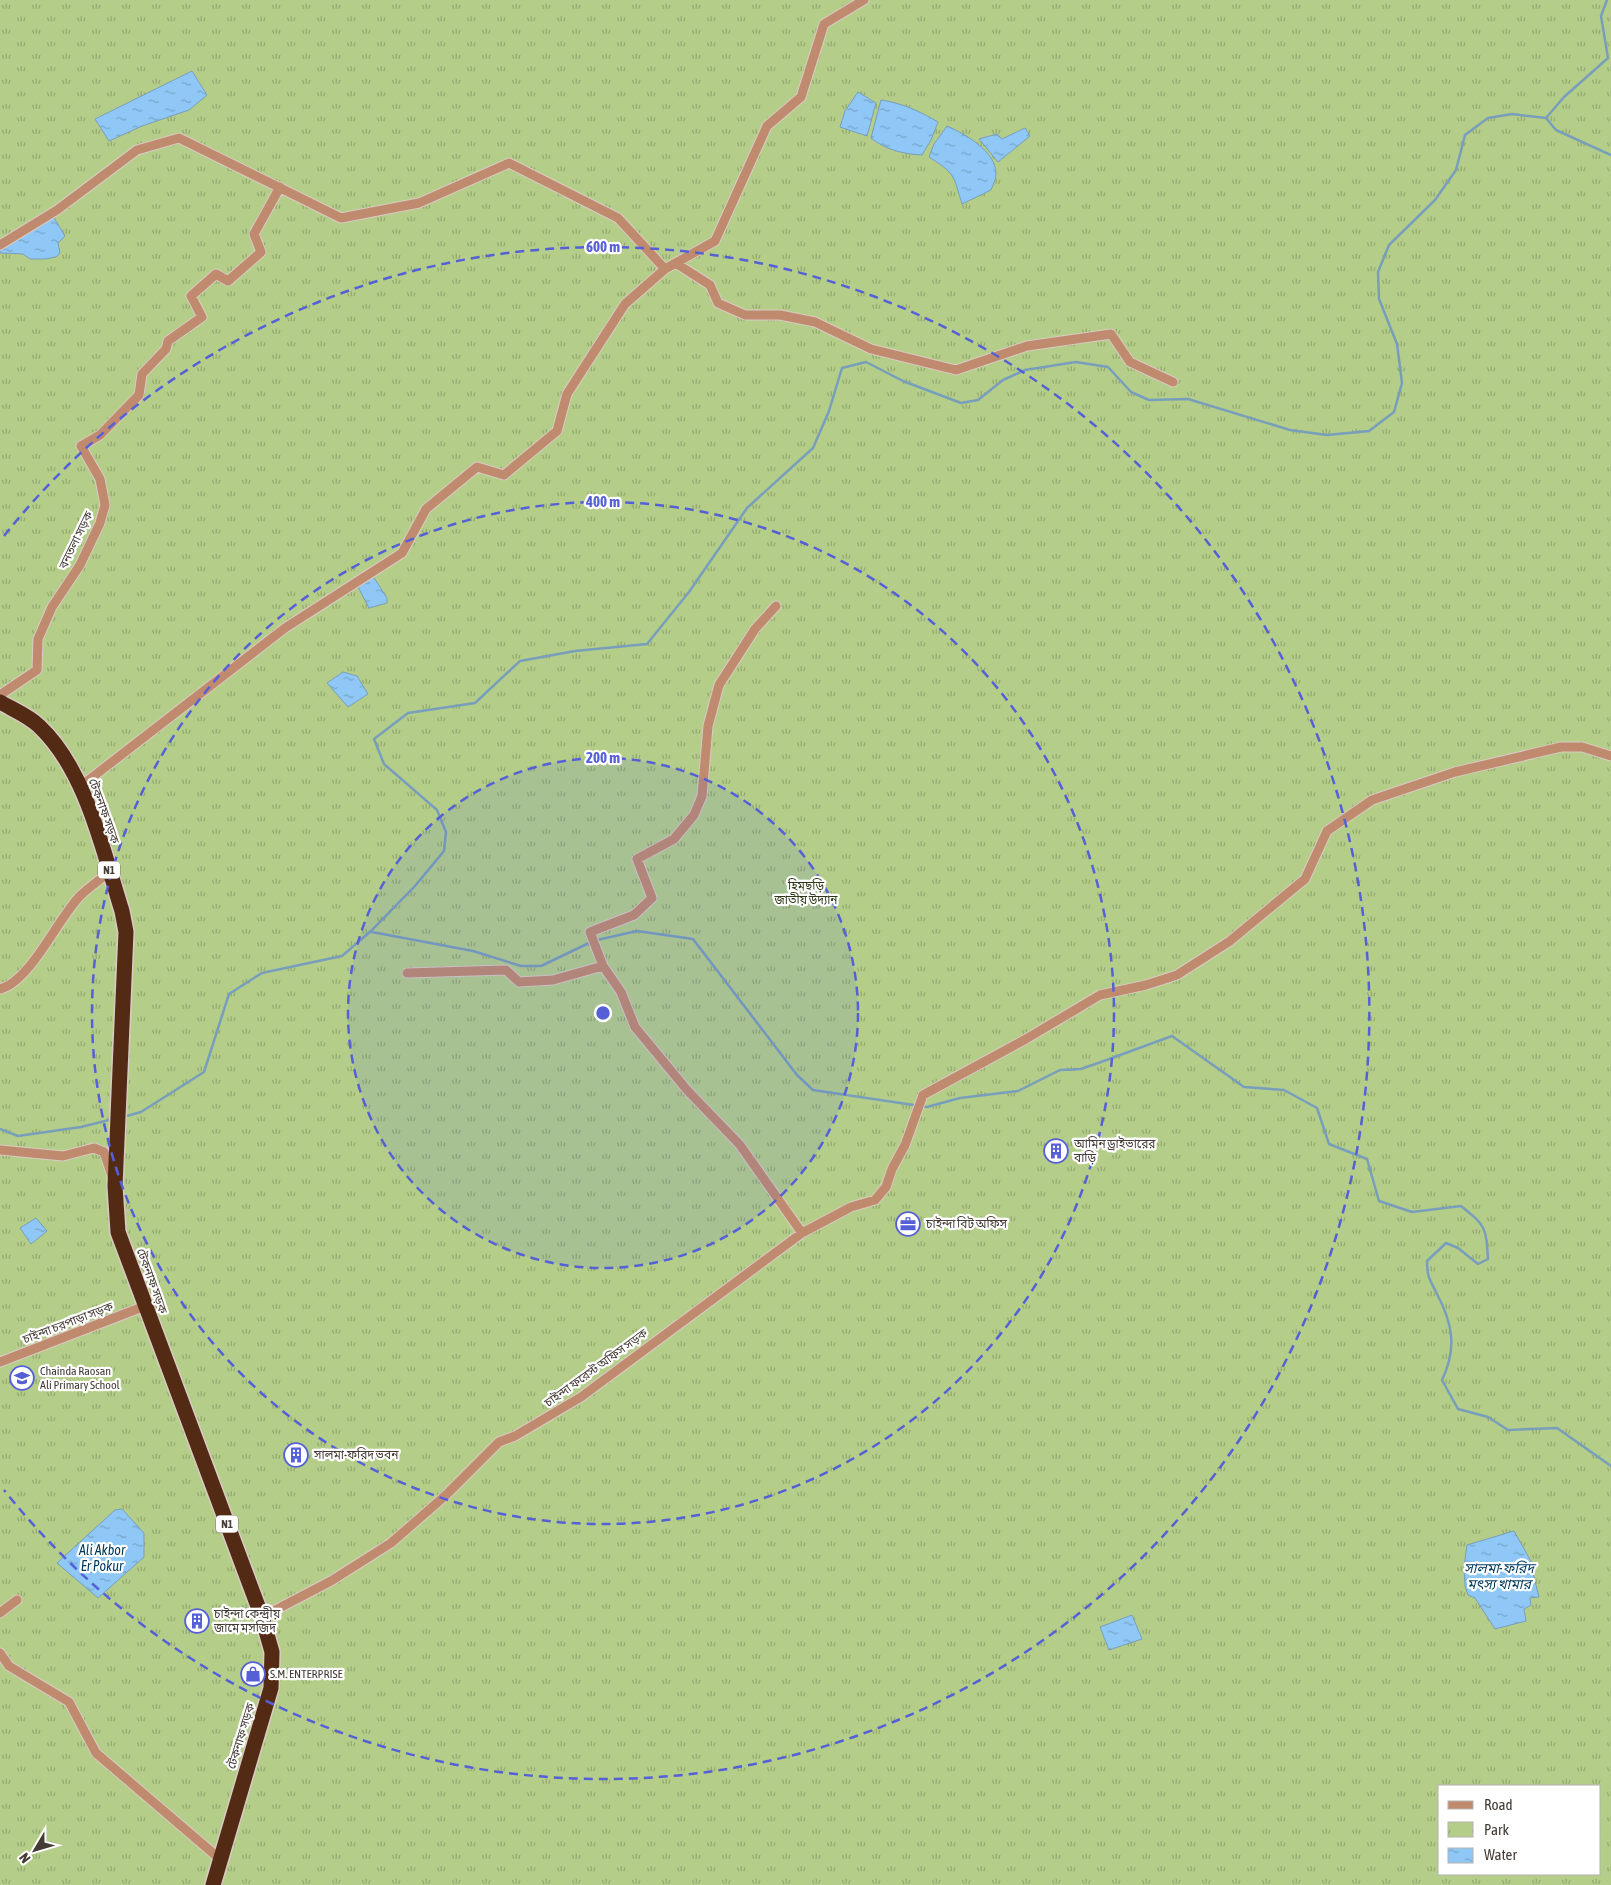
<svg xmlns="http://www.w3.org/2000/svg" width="1611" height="1885" font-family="'Asap Condensed','Noto Sans Bengali',sans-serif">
<defs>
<pattern id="park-tufts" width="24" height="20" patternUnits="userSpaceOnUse" patternTransform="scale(1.25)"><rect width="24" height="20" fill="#b4ce89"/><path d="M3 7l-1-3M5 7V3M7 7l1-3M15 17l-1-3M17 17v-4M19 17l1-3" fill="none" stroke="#94a871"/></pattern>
<pattern id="water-ripples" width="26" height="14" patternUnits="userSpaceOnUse" patternTransform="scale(1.25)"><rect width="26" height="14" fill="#8fc8f6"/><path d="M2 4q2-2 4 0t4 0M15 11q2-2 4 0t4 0" fill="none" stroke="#76a4c8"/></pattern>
</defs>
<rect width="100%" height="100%" fill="#feefe6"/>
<path fill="url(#park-tufts)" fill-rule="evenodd" d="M0,0H1611V1885H0ZM1440,1786H1600V1874H1440Z"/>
<path fill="url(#water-ripples)" stroke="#789ebc" d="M192,71L207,95L189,110L142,126L109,141L95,119Z
M858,92L876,103L867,136L840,127L845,111Z
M881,100C902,103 919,111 938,122L931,140L922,155C903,154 886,150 871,138Z
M947,126C965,134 996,151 996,174C996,179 993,185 991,190L962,204C953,175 956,174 929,157L934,144Z
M1025,128L1030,136L998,162L979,139L997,134L1002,139Z
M53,216L65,236L58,243L60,253L56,257L45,259H30L23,254L0,253V249Z
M373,576L387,598V603L369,608L358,587Z
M343,672L357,676L368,694L348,707L327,683Z
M36,1218L47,1231L31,1244L20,1228Z
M122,1509L144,1533V1557L98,1598L57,1563L115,1510Z
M1514,1531L1533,1565L1532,1569L1539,1597L1530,1598L1531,1605L1524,1609L1526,1621L1495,1629L1475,1598L1468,1595L1465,1586L1464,1567L1467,1545Z
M1132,1615L1142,1639L1109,1650L1100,1627Z"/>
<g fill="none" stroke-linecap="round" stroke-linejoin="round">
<path stroke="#789ebc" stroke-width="2.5" d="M1546,118L1556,130L1611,155
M372,932L473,951L521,966H541L591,942
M597,940L637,931L693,939L797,1075L813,1090L927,1107L960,1098L1018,1091L1060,1070L1081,1069L1101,1062L1172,1036L1244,1087L1284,1090L1317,1108L1329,1144L1367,1159L1379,1201L1412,1212L1461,1206C1486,1226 1486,1227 1488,1259L1478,1264L1458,1248L1446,1243L1427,1261C1427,1277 1430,1280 1437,1294C1453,1324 1457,1349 1442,1380L1458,1409L1488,1417L1508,1430L1557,1428L1611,1466
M123,1117L141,1112L204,1072L229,994L262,973L342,956L371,931L415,886L444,851L446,832L437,810L384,764L374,739L408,713L475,703L520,661L575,651L647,644L689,592L747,508L813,448L829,411L842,368L866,362L903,381L961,403L978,400L1003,380L1025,370L1076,362L1108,367L1131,392L1149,400L1188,399L1290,430L1327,435L1369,431L1394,412L1402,383L1397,344L1379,299L1378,272L1389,245L1435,200L1456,170L1465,135L1488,118L1512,114L1546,118L1564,97L1608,58L1601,16L1607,0
M0,1129L18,1136L81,1127L113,1119"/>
<g stroke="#d9cbc3" stroke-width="11">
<path id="street" d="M0,245L57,210L137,150L179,138L341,218L419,203L509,163L618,218L665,269
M677,264L710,285L718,303L745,315H780L815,322L871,349L956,370L1027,346L1111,334L1130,362L1173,382
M0,695L37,670L38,639L52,607L80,565L100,523L105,505L100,479L81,446L100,435L139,395L142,374L166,349L168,341L202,317L191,296L216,274L228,281L261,252L254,234L280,187
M81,786L285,628L402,553L426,509L477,467L504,475L557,431L567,394L625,304L665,269L715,241L767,126L801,97L824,24L864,0
M603,966L590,932L634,915L652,898L637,859L674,839L694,815L702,796L708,726L719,685L755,629L776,606
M407,973L506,970L519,982L553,980L603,966L621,992L635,1027L687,1090L740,1145L802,1233
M0,989C30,982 58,918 80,896C89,887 100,880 109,872
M0,1150L63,1156L94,1148L104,1152L112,1176
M0,1362L145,1306
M0,1613L17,1600
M262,1617L331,1581L391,1543L446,1495L499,1442L515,1436L581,1397L802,1233L851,1207L875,1200L886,1187L892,1169L905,1145L923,1095L1026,1039L1100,995L1146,985L1177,975L1230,941L1305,879L1327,831L1372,800L1455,772L1561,747H1582L1611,756
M0,1653L9,1666L69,1702L96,1753L221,1860"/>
</g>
<g stroke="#d9cbc3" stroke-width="18">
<path id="highway" d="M0,702C12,709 29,716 39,726C86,770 103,851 122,911L126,932L115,1186L118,1232L262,1617L272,1652L271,1688L213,1885"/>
</g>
<use href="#street" stroke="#c08a6f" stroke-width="9"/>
<use href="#highway" stroke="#532b15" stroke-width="15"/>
</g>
<circle cx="603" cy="1013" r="255" fill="#5560d7" fill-opacity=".12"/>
<g fill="none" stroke="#5560d7" stroke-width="2.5" stroke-dasharray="9 6">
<circle cx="603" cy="1013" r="255"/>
<circle cx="603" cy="1013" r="511"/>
<path d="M4 536A766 766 0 1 1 4 1490"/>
</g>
<defs>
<g id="building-ring" transform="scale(1.25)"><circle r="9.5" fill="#fff" stroke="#5560d7" stroke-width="1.5"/><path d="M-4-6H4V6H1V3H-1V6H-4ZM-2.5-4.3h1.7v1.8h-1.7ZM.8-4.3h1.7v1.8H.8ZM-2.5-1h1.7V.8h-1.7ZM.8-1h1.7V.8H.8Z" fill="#5560d7"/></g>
<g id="office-ring" transform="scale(1.25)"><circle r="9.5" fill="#fff" stroke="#5560d7" stroke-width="1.5"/><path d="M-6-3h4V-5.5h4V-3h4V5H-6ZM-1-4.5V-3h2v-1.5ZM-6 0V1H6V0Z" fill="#5560d7"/></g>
<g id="school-ring" transform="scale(1.25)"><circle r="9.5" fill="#fff" stroke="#5560d7" stroke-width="1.5"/><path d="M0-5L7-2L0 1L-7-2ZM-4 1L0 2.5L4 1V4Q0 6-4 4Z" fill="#5560d7"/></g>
<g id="shop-ring" transform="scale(1.25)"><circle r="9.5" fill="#fff" stroke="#5560d7" stroke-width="1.5"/><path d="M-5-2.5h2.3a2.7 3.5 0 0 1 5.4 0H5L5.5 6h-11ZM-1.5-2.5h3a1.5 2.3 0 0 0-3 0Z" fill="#5560d7"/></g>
</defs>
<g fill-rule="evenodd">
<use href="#building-ring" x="1056" y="1151"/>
<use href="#office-ring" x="908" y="1224"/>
<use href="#school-ring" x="22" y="1378"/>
<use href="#building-ring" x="296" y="1455"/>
<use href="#building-ring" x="197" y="1621"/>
<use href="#shop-ring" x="253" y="1674"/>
</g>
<g text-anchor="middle" stroke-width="4.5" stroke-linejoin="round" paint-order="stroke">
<g fill="#fff" stroke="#7c7672" stroke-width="1">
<rect x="98" y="861.5" width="22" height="17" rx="4"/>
<rect x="216" y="1515.5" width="22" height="17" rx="4"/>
</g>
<g font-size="11" font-weight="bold" fill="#443b35">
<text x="109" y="874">N1</text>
<text x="227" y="1528">N1</text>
</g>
<g font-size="12" fill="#443b35" stroke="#fff">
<text transform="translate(76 540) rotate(-64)" y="4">বনতলা সড়ক</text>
<text transform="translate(104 811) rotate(70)" y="4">টেকনাফ সড়ক</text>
<text transform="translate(152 1281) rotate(70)" y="4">টেকনাফ সড়ক</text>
<text transform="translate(68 1323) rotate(-21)" y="4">চাইন্দা চরপাড়া সড়ক</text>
<text transform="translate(596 1368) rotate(-36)" y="4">চাইন্দা ফরেস্ট অফিস সড়ক</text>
<text transform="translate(241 1736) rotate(-73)" y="4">টেকনাফ সড়ক</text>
</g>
<g font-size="12" fill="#2c3816" stroke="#fff">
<text x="806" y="890">হিমছড়ি<tspan x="806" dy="14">জাতীয় উদ্যান</tspan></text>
</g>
<g font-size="12" fill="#443b35" stroke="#fff" text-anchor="start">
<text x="1074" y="1148">আমিন ড্রাইভারের<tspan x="1074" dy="14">বাড়ি</tspan></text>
<text x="926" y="1228">চাইন্দা বিট অফিস</text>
<text x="40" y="1375">Chainda Raosan<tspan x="40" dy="14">Ali Primary School</tspan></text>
<text x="314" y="1459">সালমা-ফরিদ ভবন</text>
<text x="214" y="1618">চাইন্দা কেন্দ্রীয়<tspan x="214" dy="14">জামে মসজিদ</tspan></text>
<text x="270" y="1678">S.M. ENTERPRISE</text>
</g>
<g font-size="14" font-style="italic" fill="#00395e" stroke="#fff">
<text x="102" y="1555">Ali Akbor<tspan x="102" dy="16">Er Pokur</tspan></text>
<text x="1499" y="1573">সালমা-ফরিদ<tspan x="1499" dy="16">মৎস্য খামার</tspan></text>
</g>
</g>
<circle cx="603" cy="1013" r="8" fill="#5560d7" stroke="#fff" stroke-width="2.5"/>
<g font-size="15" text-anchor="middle" font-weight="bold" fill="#5560d7" stroke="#fff" stroke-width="4.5" stroke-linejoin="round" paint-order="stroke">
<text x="603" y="252">600 m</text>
<text x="603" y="507">400 m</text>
<text x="603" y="763">200 m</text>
</g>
<rect x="1438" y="1785" width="162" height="90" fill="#ffffff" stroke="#b4b1ae"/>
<rect x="1448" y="1801" width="25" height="8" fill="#c08a6f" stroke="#b4b1ae"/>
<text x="1484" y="1810" font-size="15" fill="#443b35">Road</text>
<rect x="1448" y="1822" width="25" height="15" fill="url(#park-tufts)" stroke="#b4b1ae"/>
<text x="1484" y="1835" font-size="15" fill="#443b35">Park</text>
<rect x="1448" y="1848" width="25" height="15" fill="url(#water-ripples)" stroke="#b4b1ae"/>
<text x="1484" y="1860" font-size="15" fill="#443b35">Water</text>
<g transform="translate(35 1850) rotate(232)" stroke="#ffffff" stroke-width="4" paint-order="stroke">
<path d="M0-4L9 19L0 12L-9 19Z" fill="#443b35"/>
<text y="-8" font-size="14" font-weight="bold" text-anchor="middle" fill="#443b35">N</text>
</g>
</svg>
